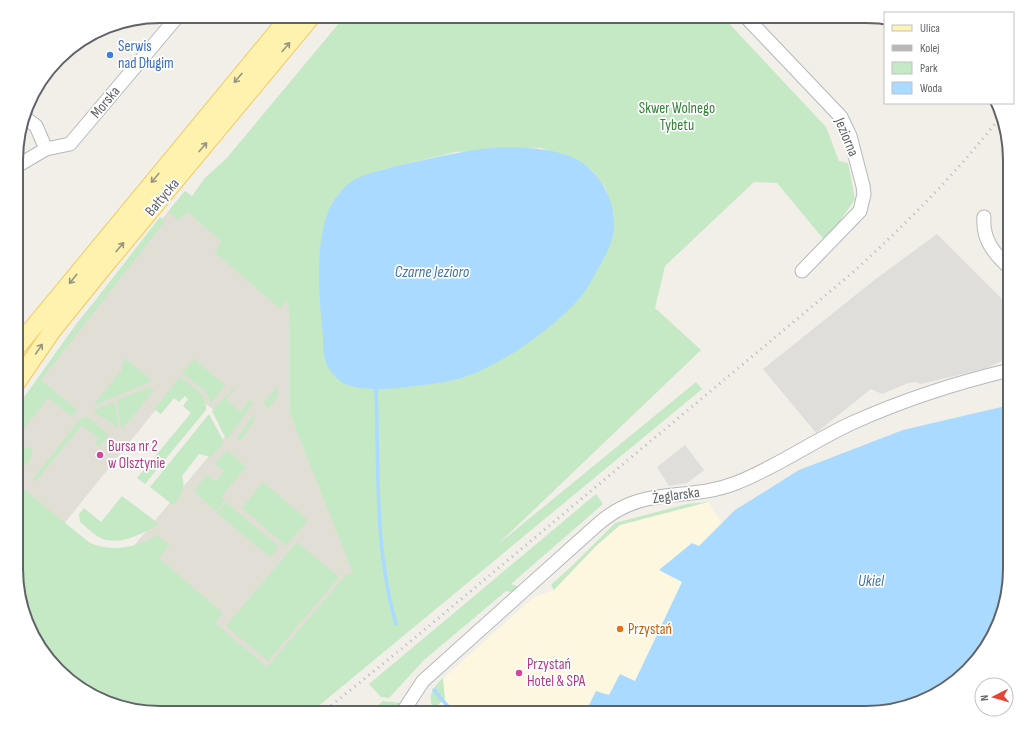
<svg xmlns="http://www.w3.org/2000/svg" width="1026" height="729" font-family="'Sofia Sans Condensed',sans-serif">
<rect width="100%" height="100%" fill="#f1efe8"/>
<path fill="#fef7e0" d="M708,502L788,625L708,713H430L444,699L437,684L534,597L554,590L596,546L620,525Z"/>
<path fill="#e0deda" d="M937,234L1010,307V357L987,368L921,384L916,382L908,383L882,394L871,389L816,433L763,369L877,278Z
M685,445L704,470L687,483L669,486L657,467Z"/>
<path fill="#e1ded6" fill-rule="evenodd" d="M185,191L281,274L289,309L290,414L381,641L150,713L113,705L72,683L35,641L17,588V412L76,324ZM178,382L234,426L112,572L63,525Z"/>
<path fill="#c5e8c5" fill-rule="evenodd" d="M345,16H722L826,127L839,161L848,163L855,199L826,242L777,183L754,182L665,266L655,308L701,350L497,545L696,382L702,389L310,713H150L113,705L72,683L35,641L17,588V484L90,543C114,553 136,547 158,535L169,545L159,558L223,613L215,623L267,667L345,576L353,573L290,414L289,309L287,301L280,309L215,252L221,241L188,212L178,220L168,212L185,191L192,196L205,178L226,159ZM541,148L577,160L593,171L606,189L614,216L579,299L542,332L520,348L483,368L455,380L399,388H361L320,292V258L324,229L331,204L351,182L381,170L455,152Z
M160,217L165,221L41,380L77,410L72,416L48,398L17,437V407L67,337Z
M125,358L151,380L150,382L95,405V403L121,371Z
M194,359L225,385L211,403L207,393L182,373Z
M180,377C192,387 207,393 206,410L145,484L137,478L191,413L183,406L188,399L185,396L179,402L174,398L161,414L154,409Z
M278,385V396L268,409L264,403Z
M235,386L236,387L226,399L240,412L249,400L253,403L227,439L224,435L212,411Z
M149,387L154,390L125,426L121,428L117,400Z
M113,402L115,403L119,428L94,412V410Z
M209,414L224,442L211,457L199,454L182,476C186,489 181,495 173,505L150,487Z
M254,414L255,419L242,439H236Z
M88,417L109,435L99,447L95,443L99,439L82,425L35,482L33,479L76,424L82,418Z
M27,447L31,448C34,459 27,466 17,468V449H23Z
M227,450L246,467L221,497L225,500L216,512L194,491L207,474L216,481L224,471L215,464Z
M263,482L308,520L286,546L242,508Z
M596,494L603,504L511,584L520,587L514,593L506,591L424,660L389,698L381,697L369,684Z
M122,496L158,523L157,525C140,535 116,548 97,536C91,532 85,526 80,522L79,514L84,508L101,522Z
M226,502L279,547L270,557L217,513Z
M708,502L620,525L596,546L554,590L551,585L576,562L615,523L687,504Z
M297,542L339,577L268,661L226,626Z
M443,678L445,698L434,709C426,697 434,686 443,678Z
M383,701L401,703L396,709L387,706L383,713H370Z"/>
<path fill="#aadaff" d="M509,147C532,148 557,149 578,160C604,175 620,210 612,239C608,252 601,263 595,274C590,283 585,293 578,300C550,331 495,370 454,380C441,383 428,384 415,386C392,389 367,392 345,384C340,382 332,374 329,369C323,360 323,346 323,335C319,299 314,238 331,205C335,198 345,186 351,182C364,173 387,169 401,165C438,157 471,148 509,147Z
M1010,405V579L1002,616L980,657L930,698L867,713H585L596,691L609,695L620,674L635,681L682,582L659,570L692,543L699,546L735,510L799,470L903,430Z"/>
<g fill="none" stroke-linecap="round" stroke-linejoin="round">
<path stroke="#aadaff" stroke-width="3.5" d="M376,389C379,467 374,549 396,624
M434,690L450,709L447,713"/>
<g stroke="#b5b8bc" stroke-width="15">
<path id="minor" d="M745,16L841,117L850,136L863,186L864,194L860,211L802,271
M24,117L36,126L46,149
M17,166L46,149L70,144L178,16
M984,217C982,239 994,254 1010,268
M402,713L423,681L597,525C644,483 685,503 736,483C777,467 813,441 852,423C903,400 955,383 1010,370"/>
</g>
<g stroke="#f2c960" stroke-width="19">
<path id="major" d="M17,347L290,16
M17,382L52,331L102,269L312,16"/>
</g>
<use href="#minor" stroke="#fff" stroke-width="13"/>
<use href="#major" stroke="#fff2af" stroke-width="17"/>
<path stroke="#b6b7b8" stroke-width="3" stroke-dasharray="1 5" stroke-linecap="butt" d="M322,713L405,646L851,274C905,225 956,174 1001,116"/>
</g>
<defs><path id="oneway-shaft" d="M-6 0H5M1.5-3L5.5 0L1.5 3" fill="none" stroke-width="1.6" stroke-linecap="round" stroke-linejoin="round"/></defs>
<g stroke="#979581">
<use href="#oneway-shaft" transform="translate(286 47) rotate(-50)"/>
<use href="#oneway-shaft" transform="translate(238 78) rotate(130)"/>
<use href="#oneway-shaft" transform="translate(203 147) rotate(-50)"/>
<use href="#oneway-shaft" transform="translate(155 178) rotate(130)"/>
<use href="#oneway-shaft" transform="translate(120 247) rotate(-50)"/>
<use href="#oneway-shaft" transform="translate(73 279) rotate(129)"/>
<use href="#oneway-shaft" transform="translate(39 349) rotate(-56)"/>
</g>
<circle fill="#3f7fe0" stroke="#fff" stroke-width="1.5" cx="110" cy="55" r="4"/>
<g fill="#d1479c" stroke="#fff" stroke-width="1.5">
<circle cx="100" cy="455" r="4"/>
<circle cx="519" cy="673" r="4"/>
</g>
<circle fill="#e8710a" stroke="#fff" stroke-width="1.5" cx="620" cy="629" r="4"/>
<g text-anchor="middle" stroke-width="3.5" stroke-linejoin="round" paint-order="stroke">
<g font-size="15" fill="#366cbe" stroke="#fff" text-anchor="start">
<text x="118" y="51">Serwis<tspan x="118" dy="17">nad Długim</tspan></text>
</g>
<g font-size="15" fill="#5f6368" stroke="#fff">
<text transform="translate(105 102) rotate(-50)" y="5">Morska</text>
<text transform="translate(847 137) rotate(68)" y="5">Jeziorna</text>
<text transform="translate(162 197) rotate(-50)" y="5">Bałtycka</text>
<text transform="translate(676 495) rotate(-8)" y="5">Żeglarska</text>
</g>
<g font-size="15" fill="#348238" stroke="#fff">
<text x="677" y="113">Skwer Wolnego<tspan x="677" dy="17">Tybetu</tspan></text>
</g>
<g font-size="15" fill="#b23c85" stroke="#fff" text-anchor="start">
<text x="108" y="451">Bursa nr 2<tspan x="108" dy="17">w Olsztynie</tspan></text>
<text x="527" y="669">Przystań<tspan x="527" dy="17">Hotel &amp; SPA</tspan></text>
</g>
<g font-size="15" fill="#c56008" stroke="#fff" text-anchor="start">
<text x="628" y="634">Przystań</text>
</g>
<g font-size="16" font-style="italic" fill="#4174aa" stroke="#fff">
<text x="432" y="277">Czarne Jezioro</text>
<text x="871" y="586">Ukiel</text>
</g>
</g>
<path d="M0 0H1026V729H0ZM160 23H866A137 137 0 0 1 1003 160V569A137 137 0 0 1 866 706H160A137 137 0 0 1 23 569V160A137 137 0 0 1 160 23Z" fill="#fff" fill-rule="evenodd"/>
<path fill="none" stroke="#5f6368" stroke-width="2" d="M160 23H866A137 137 0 0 1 1003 160V569A137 137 0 0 1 866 706H160A137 137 0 0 1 23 569V160A137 137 0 0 1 160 23Z"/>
<rect x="884" y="12" width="130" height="92" fill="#ffffff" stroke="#bfc1c3"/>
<rect x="892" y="25" width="20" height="6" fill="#fff2af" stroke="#bfc1c3"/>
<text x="920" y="32" font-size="12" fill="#5f6368">Ulica</text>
<rect x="892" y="45" width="20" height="6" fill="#b6b7b8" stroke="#bfc1c3"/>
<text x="920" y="52" font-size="12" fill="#5f6368">Kolej</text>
<rect x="892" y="62" width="20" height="12" fill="#c5e8c5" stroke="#bfc1c3"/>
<text x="920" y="72" font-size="12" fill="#5f6368">Park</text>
<rect x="892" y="82" width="20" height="12" fill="#aadaff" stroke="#bfc1c3"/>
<text x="920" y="92" font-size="12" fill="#5f6368">Woda</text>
<g transform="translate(994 697) rotate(264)"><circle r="19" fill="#ffffff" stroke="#bfc1c3"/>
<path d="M0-3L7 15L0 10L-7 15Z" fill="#ea4335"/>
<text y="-6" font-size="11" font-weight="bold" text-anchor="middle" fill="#5f6368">N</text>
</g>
</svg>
